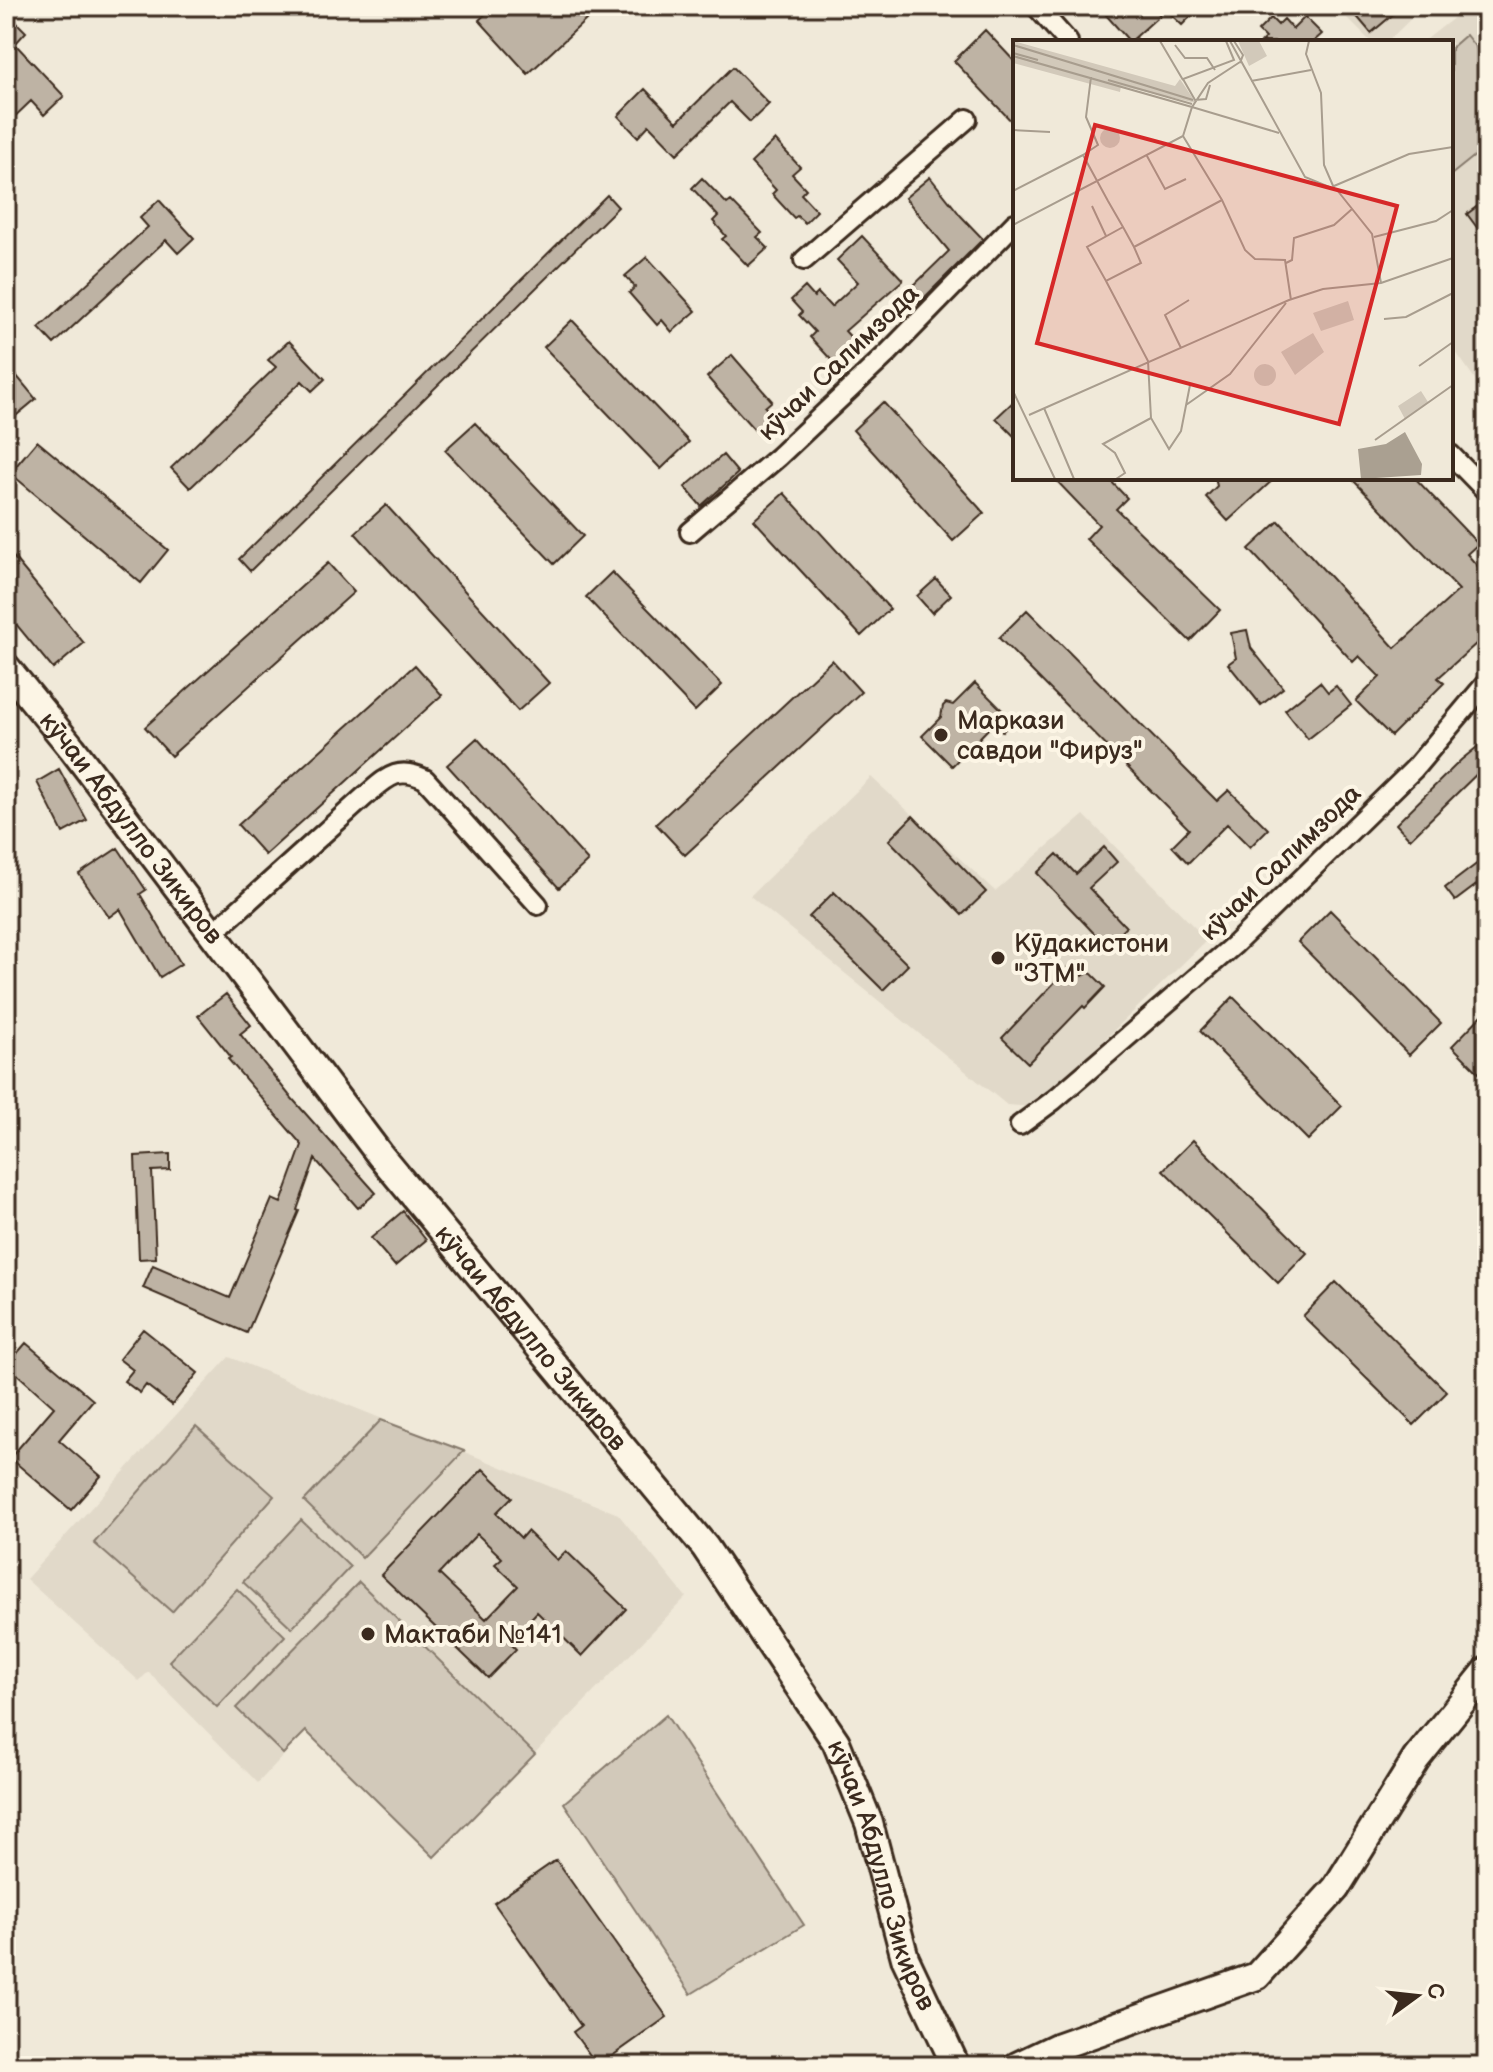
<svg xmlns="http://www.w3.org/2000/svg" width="1493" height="2072" font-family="'Balsamiq Sans',sans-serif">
<rect width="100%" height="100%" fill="#f0e9d9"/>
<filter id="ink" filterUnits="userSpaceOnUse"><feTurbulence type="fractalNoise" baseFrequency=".0125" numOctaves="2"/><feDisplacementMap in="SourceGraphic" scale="16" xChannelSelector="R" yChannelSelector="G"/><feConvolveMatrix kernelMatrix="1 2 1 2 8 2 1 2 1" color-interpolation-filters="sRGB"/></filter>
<g filter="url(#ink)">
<path fill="#e1d9c9" d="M1335,6H1424L1387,42H1371Z
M1469,6H1487V419L1475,402L1484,392L1451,345V42H1423Z
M871,777L995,891L1084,815L1207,940L1035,1107L1007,1105L750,896Z
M229,1357L618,1514L686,1597L434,1857L306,1731L258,1783L148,1672L139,1681L26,1579Z"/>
<path fill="#d2c9ba" stroke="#867a6c" stroke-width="2" d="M1466,35L1487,62V146L1451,175V48Z
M381,1420L464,1451L362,1558L304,1501Z
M196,1426L274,1496L172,1612L94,1543Z
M301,1520L350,1567L292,1628L243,1582Z
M359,1582L535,1754L434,1857L306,1731L283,1754L236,1708Z
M237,1589L285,1636L217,1707L169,1661Z
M666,1715L804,1925L691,1994L564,1803Z"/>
<path fill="#beb3a4" stroke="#3b2a1e" stroke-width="2" fill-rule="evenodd" d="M494,6H601L528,74L479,20Z
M1098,6H1152L1160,15L1130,42Z
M1162,6H1201L1182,25Z
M1348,6H1403L1371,33Z
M6,12L26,32L15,44L64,96L44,115L31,101L6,125Z
M1305,17L1322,34L1313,42H1261L1265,38L1258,31L1271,18L1278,25L1284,19L1293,29Z
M985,30L1015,62V125L954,61Z
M733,67L769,104L750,122L730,102L677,154L649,125L638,137L618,116L645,89L677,122Z
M775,140L800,167L792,174L806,189L801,194L817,211L805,223L797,216L794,218L772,194L776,190L751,163Z
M930,177L961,216L983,239L918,304L907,292L949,251L905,198Z
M702,178L727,204L731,201L762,233L757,237L768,248L748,266L722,239L726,236L713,221L718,216L692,188Z
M607,195L618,207L250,571L239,559Z
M1487,199V241L1467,214Z
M159,200L194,238L178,253L166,240L54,344L39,328L148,227L140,218Z
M862,236L903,280L845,331L857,344L836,365L810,337L815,332L799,315L802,312L791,300L805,287L814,297L818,293L831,307L858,282L837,260Z
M647,257L696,311L672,332L662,320L657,325L629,293L635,287L625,276Z
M572,320L689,442L661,469L544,347Z
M289,341L325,379L312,391L302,381L190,488L171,468L276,367L268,360Z
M732,355L772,401L765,407L777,420L760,436L707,377Z
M6,363L36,399L6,424Z
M1015,400V437L996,418Z
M883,402L984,513L953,541L853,430Z
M475,423L583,536L554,564L445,450Z
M37,441L168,550L141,583L10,473Z
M723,455L738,473L701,506L685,487Z
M1054,478H1108L1127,498L1116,509L1220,610L1190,641L1086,539L1099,525Z
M1215,478H1275L1228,521L1206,497L1217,486Z
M1351,478H1415L1478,544L1467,554L1487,577V634L1438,678L1444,683L1391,736L1356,701L1380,677L1359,656L1353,662L1249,549L1279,521L1395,648L1459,590Z
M784,493L890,609L861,636L754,520Z
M386,505L549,683L518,711L355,533Z
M6,548L84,643L53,669L6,612Z
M328,563L354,592L171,756L145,727Z
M612,572L722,685L695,711L586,597Z
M936,579L951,595L932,613L917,596Z
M1027,610L1217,801L1229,790L1268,829L1250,847L1227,824L1188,863L1172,846L1189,829L999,638Z
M1247,630L1251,648L1283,688L1261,705L1228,664L1236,658L1231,633Z
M832,660L861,692L685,855L656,824Z
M415,665L442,695L265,855L238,825Z
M1320,682L1328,692L1336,686L1351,705L1308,739L1285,710Z
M975,683L1009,717L1010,723L1003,731L990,727L952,766L922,736L941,717L943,706L946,703L953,705Z
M477,738L588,861L559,888L447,765Z
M1487,739V764L1410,839L1396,824L1461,760Z
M59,769L87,820L63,833L37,782Z
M913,816L986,892L962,915L889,840Z
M1104,847L1117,862L1089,888L1126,927L1106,946L1037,873L1057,854L1076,874Z
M118,848L146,890L140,894L181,964L160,977L120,909L109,917L79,874Z
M1487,856V877L1455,901L1445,888Z
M834,892L908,965L883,990L809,917Z
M1330,910L1441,1023L1409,1055L1298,942Z
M1071,965L1083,976L1089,971L1105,987L1085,1008L1083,1006L1028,1063L1002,1038Z
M226,994L251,1025L240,1034L289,1095L376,1193L358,1208L315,1159L297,1210L299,1211L247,1333L143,1288L153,1265L230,1298L272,1199L281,1203L302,1145L228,1059L231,1057L198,1016Z
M1233,997L1342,1106L1308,1140L1200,1031Z
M1487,1010V1081L1452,1046Z
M1193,1140L1307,1253L1278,1283L1163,1170Z
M170,1154V1170L152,1171L156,1258L139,1259L135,1156Z
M403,1211L426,1240L395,1266L371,1238Z
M1336,1282L1447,1392L1414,1425L1303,1316Z
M143,1329L198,1373L172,1405L146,1385L140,1393L124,1381L133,1370L119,1359Z
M26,1343L93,1400L59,1440L101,1476L71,1510L10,1458L54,1407L7,1365Z
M483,1469L512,1497L496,1513L521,1538L527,1531L557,1560L566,1551L626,1609L582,1656L537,1612L509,1642L516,1649L488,1678L381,1575ZM477,1534L502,1558L495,1564L518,1586L486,1619L439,1574Z
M556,1860L667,2017L598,2066L573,2032L581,2026L494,1903Z"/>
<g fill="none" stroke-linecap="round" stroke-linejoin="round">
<g stroke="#3b2a1e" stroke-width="24">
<path id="street" d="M1036,6L1068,42
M804,260L967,119
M1451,455L1487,492
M690,532L778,457L888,353L1015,223
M212,934L364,797C386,779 396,765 425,779L538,905
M1020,1125L1054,1100L1234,945L1414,769L1487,682"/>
</g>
<g stroke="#3b2a1e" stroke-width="32">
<g id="secondary">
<path id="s1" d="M6,667L72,748L380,1155L705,1547L836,1742L869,1823L905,1958L956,2066"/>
<path d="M1017,2066L1059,2046L1257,1976L1336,1888L1416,1759L1487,1671"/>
</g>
</g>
<use href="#street" stroke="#fcf5e5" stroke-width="18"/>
<use href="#secondary" stroke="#fcf5e5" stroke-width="26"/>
</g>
</g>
<g fill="#3b2a1e" stroke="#fcf5e5" stroke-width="3">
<circle cx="941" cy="735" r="8"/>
<circle cx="998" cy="958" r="8"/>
<circle cx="368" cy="1634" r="8"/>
</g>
<g text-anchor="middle" stroke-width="8" stroke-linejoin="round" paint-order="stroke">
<g font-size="26" fill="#3b2a1e" stroke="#fcf5e5">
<text transform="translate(838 362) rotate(-44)" y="9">кӯчаи Салимзода</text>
<text dy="9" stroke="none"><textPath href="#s1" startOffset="204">кӯчаи Абдулло Зикиров</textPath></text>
<text transform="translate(1280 862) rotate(-44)" y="9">кӯчаи Салимзода</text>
<text dy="9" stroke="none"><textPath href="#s1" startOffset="852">кӯчаи Абдулло Зикиров</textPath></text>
<text dy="9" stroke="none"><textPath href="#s1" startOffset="1500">кӯчаи Абдулло Зикиров</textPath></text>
</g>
<g font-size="26" fill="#3b2a1e" stroke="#fcf5e5" text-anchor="start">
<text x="957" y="729">Маркази<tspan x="957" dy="30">савдои "Фируз"</tspan></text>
<text x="1014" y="952">Кӯдакистони<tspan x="1014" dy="30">"ЗТМ"</tspan></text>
<text x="384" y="1643">Мактаби №141</text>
</g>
</g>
<g transform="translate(1013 40)">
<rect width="440" height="440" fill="#f0e9d9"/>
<path d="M0,1L162,46L167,39L183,63L108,46L107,52L0,23ZM225,1H246L254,16L236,26ZM87 98a10 10 0 1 1 20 0a10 10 0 1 1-20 0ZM335,261L341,280L308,291L300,273ZM300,293L311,312L282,335L268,312ZM241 335a11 11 0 1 1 22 0a11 11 0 1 1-22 0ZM408,351L415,362L392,379L385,366Z" fill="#d2c9ba"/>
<path d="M392,392L409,424L408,435L348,439L345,409L373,404Z" fill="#aaa091"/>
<path fill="none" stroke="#a89d8e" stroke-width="2" d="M147,1L170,40M217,1L292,137L324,150L359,194L368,243M221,1L230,15L227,23M296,1L293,14L308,53L311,125L321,148M0,5L180,60M162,5L172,18H194L202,30M0,13L25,20M0,16L179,67L195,43L227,22M78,37L73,77L85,105L70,115L95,161L110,187L121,207L128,223L93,241L74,207L110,187M95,40L179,64M238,41L298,30M197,45L193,59L182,60L170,39L221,20L213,1M0,90L37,92M170,96L209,160L232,210L242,219L272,220L278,260M134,116L152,149L173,139M321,146L396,114L440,107M0,151L70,115M79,166L93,196M0,185L170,96L179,67L266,93M361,197L423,181L440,170M121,207L209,160M273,223L279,220L281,198L321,185L339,169M93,241L135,321L138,378L156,409L168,391L177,345M371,279L393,277L440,253M168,308L152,275L176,260M406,326L440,302M0,351L42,439M173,365L217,334L273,263M31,368L61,439M16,375L276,260L310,249L368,243L440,218M362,400L440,345M103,439L112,433L102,413L90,404L138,378"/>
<path fill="#d62828" fill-opacity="0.15" stroke="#d62828" stroke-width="4" d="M82,85L384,166L326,384L24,303Z"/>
<rect width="440" height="440" fill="none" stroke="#3b2a1e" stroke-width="4"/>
</g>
<rect width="1493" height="2072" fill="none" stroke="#fcf5e5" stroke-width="32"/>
<rect x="16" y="16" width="1461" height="2040" fill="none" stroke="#3b2a1e" stroke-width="3" filter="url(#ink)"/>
<g transform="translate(1417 1996) rotate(75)" stroke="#fcf5e5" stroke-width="6" paint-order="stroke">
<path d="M0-6L14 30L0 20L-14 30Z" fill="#3b2a1e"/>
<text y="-12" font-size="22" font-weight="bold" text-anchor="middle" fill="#3b2a1e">С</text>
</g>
</svg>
